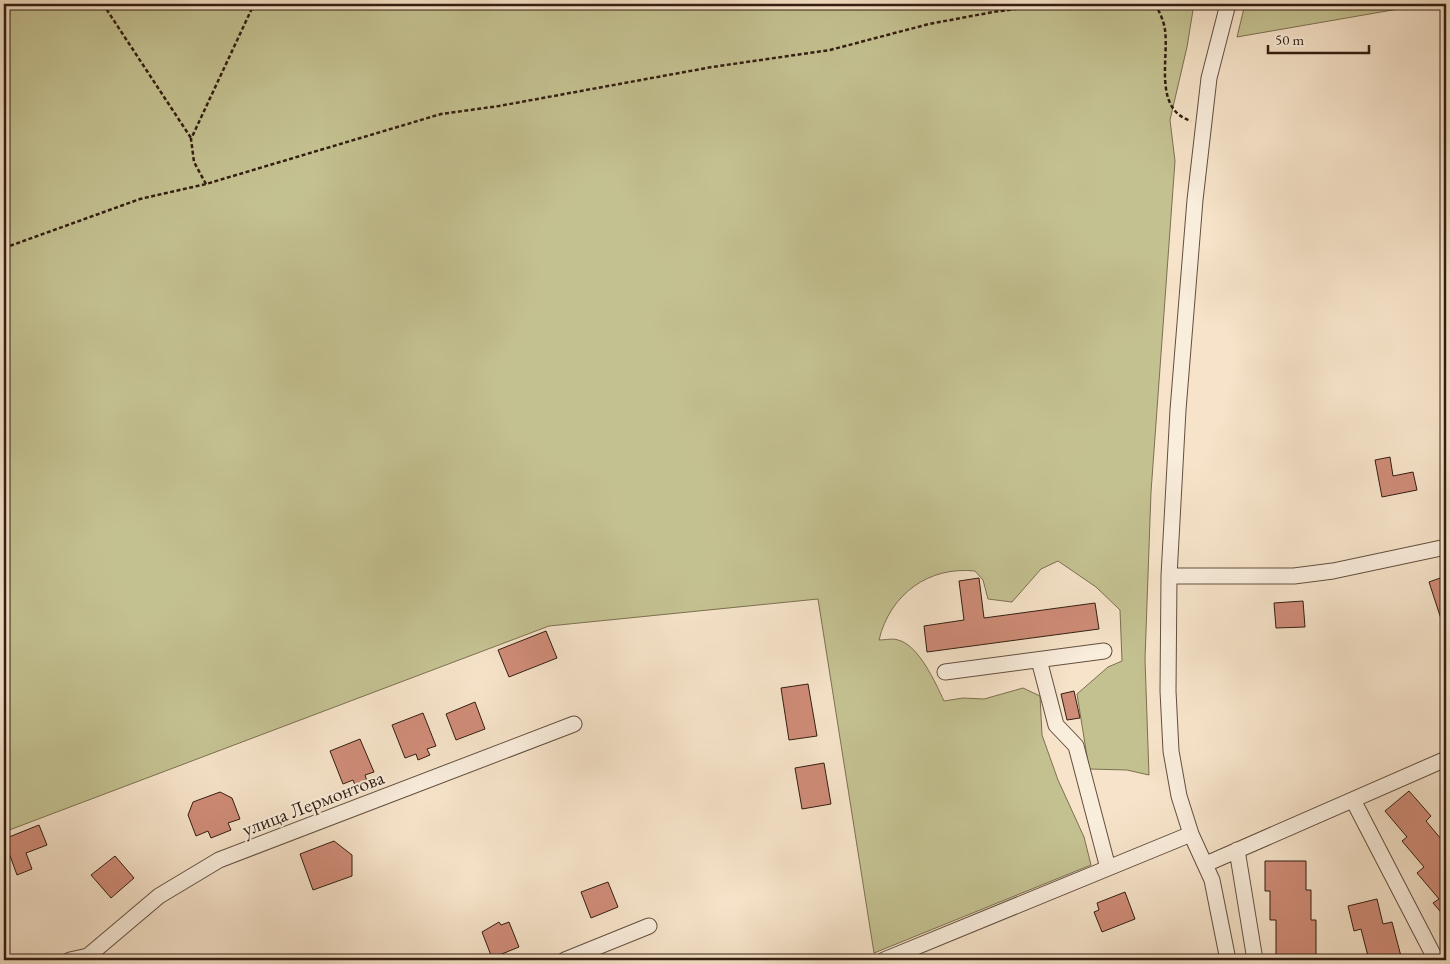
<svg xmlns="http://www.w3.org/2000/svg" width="1450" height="964" font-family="'EB Garamond',serif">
<rect width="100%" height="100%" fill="#f6e3c9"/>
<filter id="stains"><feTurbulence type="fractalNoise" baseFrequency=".004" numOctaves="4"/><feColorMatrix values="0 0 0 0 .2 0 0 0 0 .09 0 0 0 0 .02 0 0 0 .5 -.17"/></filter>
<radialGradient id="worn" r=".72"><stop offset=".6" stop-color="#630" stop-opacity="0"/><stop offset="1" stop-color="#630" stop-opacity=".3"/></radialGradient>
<path fill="#c4c191" stroke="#7c7051" d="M4,4H1194L1187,47L1170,120L1175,161L1151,492L1145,659L1149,775L1127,770L1089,769L1077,694L1108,667L1122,661L1120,610L1096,587L1058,561L1041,569L1012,602L988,599L983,580L975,571C929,566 890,594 879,640C885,640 893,638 898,640C919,645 936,684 944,701L963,698L984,699L1023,688L1040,696L1042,735L1058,780L1084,837L1091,865L874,953L818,599L549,626L4,832Z
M1245,4H1427L1237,37Z"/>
<path fill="#cf8c78" stroke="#331e11" d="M1390,457L1393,476L1413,472L1417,490L1382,497L1375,460Z
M1446,576V628H1444L1429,582Z
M979,578L984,618L1095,603L1099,629L927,652L924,626L964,620L959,581Z
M1303,601L1305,627L1276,628L1274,603Z
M546,631L557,658L509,677L498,650Z
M808,684L817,736L789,740L781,688Z
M1074,691L1080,718L1067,720L1061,694Z
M475,702L485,729L456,740L446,714Z
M423,713L436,746L427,749L430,755L418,760L416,754L405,758L392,725Z
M360,739L374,772L365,775L367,781L355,785L353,780L343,784L330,751Z
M824,763L831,804L802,809L795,768Z
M1409,791L1431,816L1426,821L1446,845L1442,852L1446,858V918L1433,903L1439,899L1417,873L1424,867L1402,841L1407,837L1385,811Z
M220,792L232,798L240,819L228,823L231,830L211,838L208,831L196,836L188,815L193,802Z
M39,825L47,845L26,853L32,869L17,875L4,839Z
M334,841L352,855V876L313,890L300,854Z
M115,856L134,878L111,898L91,875Z
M1265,861H1306V890H1311V920H1316V960H1276V920H1270V891H1265Z
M608,882L618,907L591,918L581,892Z
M1125,892L1135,919L1102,932L1094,912L1099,910L1097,903Z
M1377,899L1383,924L1392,922L1402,960H1369L1361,929L1354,931L1348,906Z
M499,922L501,925L509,922L519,947L492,958L482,932Z"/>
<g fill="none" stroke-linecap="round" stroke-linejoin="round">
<g stroke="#644f3f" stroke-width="17">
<path id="minor" d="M1228,4L1209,78L1195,200L1178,410L1169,576L1168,691L1171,751L1179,796L1191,834L1212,880L1228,960
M1169,576H1294L1333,571L1446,547
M1039,660L1056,725L1076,746L1108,868
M945,672L1104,651
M1353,800L1436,960
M1237,850L1255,960
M1206,864L1446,759
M70,960L88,956L159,896L219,860L574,724
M565,960L649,926
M884,960L1191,834"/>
</g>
<path stroke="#331e11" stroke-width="2.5" stroke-dasharray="4 2.5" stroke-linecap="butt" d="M103,4L191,138
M1155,4C1159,11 1164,21 1165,30C1169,59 1153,109 1191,121
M206,184L194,162L191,139L254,4
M4,248L140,199L206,184L441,114L499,106L712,67L830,50L929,24L993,12L1054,4"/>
<use href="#minor" stroke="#f9eddc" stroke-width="15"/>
</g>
<g text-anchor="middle" stroke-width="4" stroke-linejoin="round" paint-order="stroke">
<g font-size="20" fill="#331e11" stroke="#f9eddc">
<text transform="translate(313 803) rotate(-21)" y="7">улица Лермонтова</text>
</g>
</g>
<rect width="1450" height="964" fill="none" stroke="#f6e3c9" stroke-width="20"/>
<rect x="5" y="5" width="1440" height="954" fill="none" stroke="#331e11" stroke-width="2.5"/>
<rect x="10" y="10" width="1430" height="944" fill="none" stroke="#331e11"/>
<path d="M1268 45v8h101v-8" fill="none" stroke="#331e11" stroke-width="2.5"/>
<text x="1275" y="45" font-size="15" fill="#331e11" stroke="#f9eddc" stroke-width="4" paint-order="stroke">50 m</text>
<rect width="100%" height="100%" filter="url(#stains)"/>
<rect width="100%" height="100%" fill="url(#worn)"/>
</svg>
